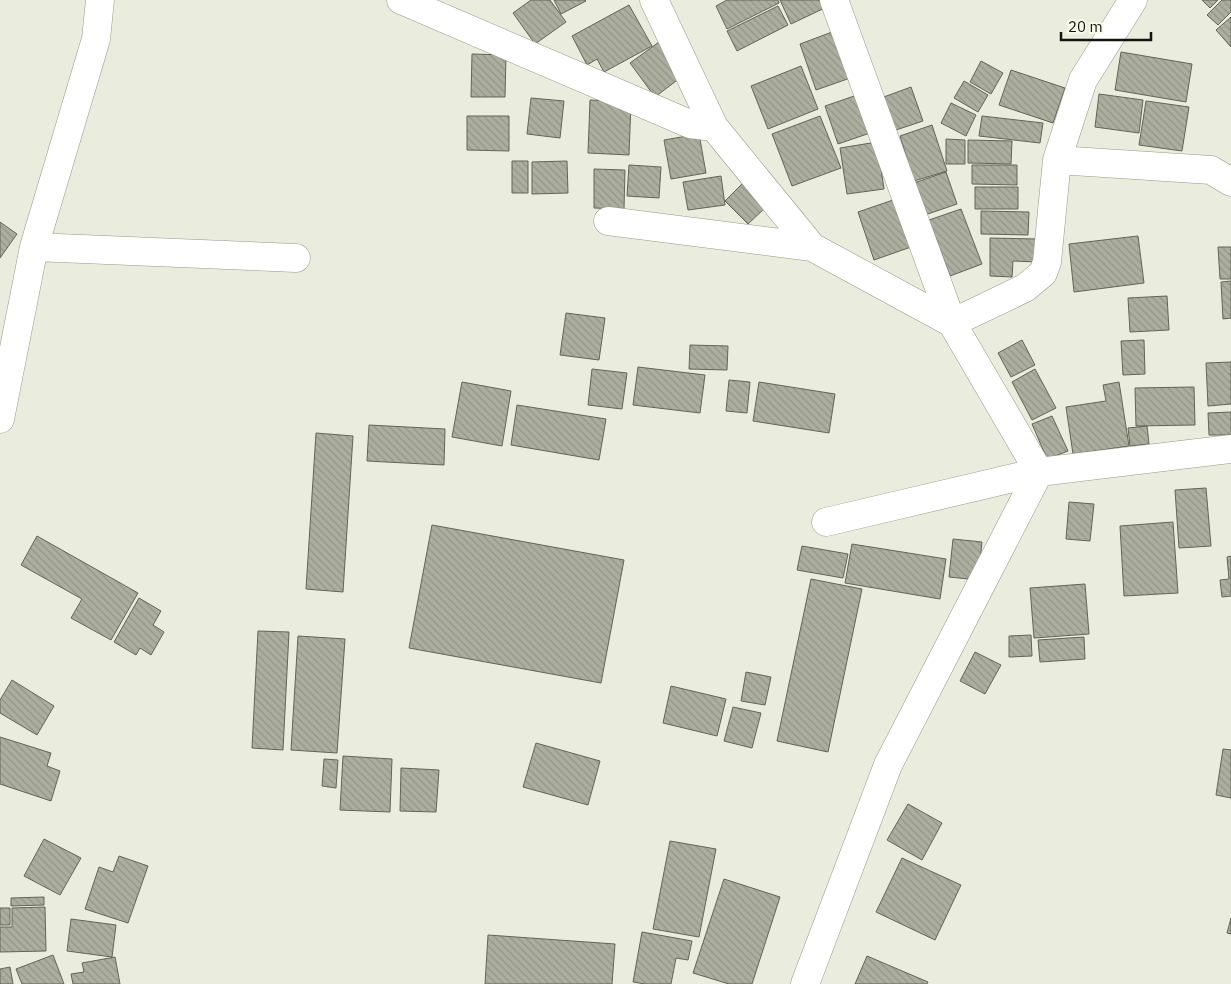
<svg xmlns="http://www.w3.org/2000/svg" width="1231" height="984" font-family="'IBM Plex Sans',sans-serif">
<defs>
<pattern id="building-back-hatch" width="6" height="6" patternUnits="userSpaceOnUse" patternTransform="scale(1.25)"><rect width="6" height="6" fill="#acae9f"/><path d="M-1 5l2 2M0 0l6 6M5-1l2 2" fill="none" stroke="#939588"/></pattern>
</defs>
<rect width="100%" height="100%" fill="#eaecdd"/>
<path fill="url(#building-back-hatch)" stroke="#626457" d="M531,0H550L566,22L535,44L513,13Z
M554,0H585L586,1L561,14Z
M727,0H778L779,3L727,29L716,6Z
M780,0H829L831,5L791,24Z
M1202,0H1218L1210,8Z
M1222,0H1231V12L1218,25L1207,15Z
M629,5L652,46L604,72L597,59L587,65L572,36Z
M778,6L788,25L737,51L727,31Z
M1231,17V47L1216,30Z
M840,29L856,76L816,90L800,44Z
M659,42L684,75L655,97L630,63Z
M1121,52L1192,64L1186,102L1115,90Z
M472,54L506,55L505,97H471Z
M981,61L1003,73L991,94L970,82Z
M801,66L818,109L768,129L751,86Z
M1011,70L1065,88L1053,123L999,105Z
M964,81L988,95L978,112L954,98Z
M911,87L923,121L893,131L881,98Z
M860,94L873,132L838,144L825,106Z
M1099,94L1143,100L1139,133L1095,127Z
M531,98L564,101L560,138L527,134Z
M590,100L631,102L629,155L588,153Z
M1146,101L1189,107L1182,151L1139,145Z
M951,103L976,115L966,136L941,123Z
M467,116H509V151L467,150Z
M820,116L841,168L792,186L772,134Z
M982,116L1043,123L1040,143L979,136Z
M932,125L947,171L914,181L900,136Z
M699,134L706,173L671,179L664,140Z
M946,139L965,140V164H946Z
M968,140L1012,141L1011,164L968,163Z
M877,142L884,189L847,194L840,148Z
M512,161H528V193H512Z
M567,161L568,193L532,194V162Z
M629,165L661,167L659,198L627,196Z
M972,165H1017V185L972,184Z
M594,169L625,170L624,209L594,208Z
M946,172L957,204L922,216L911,184Z
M721,176L725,205L688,210L683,182Z
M744,182L767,206L748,224L725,201Z
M975,187H1018V209H975Z
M896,199L911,247L874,260L858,212Z
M961,209L982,264L950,276L929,220Z
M981,211L1029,212L1028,235L981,234Z
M0,222L17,234L0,258Z
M1138,236L1144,283L1074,292L1069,244Z
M990,238L1038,239L1037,262L1013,261L1012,277L990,276Z
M1218,247H1231V279H1220Z
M1231,281V318L1223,319L1221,282Z
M1167,296L1169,330L1130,332L1128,298Z
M566,313L605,318L599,360L560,355Z
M1022,340L1035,365L1011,377L998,353Z
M1144,340L1145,374L1123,375L1121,341Z
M690,345L728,346L727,370L689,369Z
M1231,362V404L1208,406L1206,363Z
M638,367L705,375L700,413L633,405Z
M592,369L627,373L622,409L588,405Z
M1035,369L1056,408L1032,420L1012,382Z
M729,380L750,382L747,413L726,411Z
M462,382L511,391L502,446L452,437Z
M759,382L835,394L829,433L753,421Z
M1119,382L1129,446L1073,454L1066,407L1106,401L1103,385Z
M1194,387L1195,425L1136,426L1135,388Z
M517,405L606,419L599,460L511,445Z
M1231,412V435H1209L1208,413Z
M1052,416L1068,451L1047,459L1032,424Z
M369,425L445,429L444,465L367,461Z
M1147,426L1149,444L1130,446L1128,428Z
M316,433L353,436L343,592L306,589Z
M1206,488L1211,546L1179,548L1175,490Z
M1069,502L1094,504L1090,541L1066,539Z
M1173,522L1178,593L1124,596L1120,526Z
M432,525L624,560L601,683L409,648Z
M37,536L138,593L111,640L71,618L82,599L21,565Z
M953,539L982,542L978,580L949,577Z
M852,544L946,559L940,599L845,583Z
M802,546L848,554L843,578L797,570Z
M1231,556V596L1222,597L1220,580L1229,579L1227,557Z
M811,579L862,589L828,752L777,741Z
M1085,584L1089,634L1034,638L1030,588Z
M139,598L161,611L153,625L164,632L151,655L140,648L136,655L114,642Z
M258,631L289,632L283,750L252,748Z
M1031,635L1032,656L1009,657V636Z
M298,636L345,639L337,753L291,750Z
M1084,637L1085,659L1040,662L1038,640Z
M975,652L1001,665L985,694L960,681Z
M746,672L771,677L765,705L741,701Z
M12,680L54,706L37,735L0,713V700Z
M671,686L726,699L717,736L663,723Z
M733,707L761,713L752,748L724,741Z
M0,737L51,753L47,766L60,771L51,801L0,784Z
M536,743L600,761L588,805L523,787Z
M1223,749L1231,750V798L1216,795Z
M343,756L392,759L390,812L340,810Z
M324,759L338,760L336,788L322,786Z
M401,768L439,770L436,812L400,811Z
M908,804L942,823L922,860L887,840Z
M44,839L81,858L60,895L24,876Z
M670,841L716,849L699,937L653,929Z
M119,856L148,866L128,923L85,909L99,867L113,872Z
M902,858L961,885L935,940L876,912Z
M724,879L780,897L752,984H729L693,973Z
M44,897V905L11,906V898Z
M45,907L46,951L0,952V927H12V908Z
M0,908H10V925H0Z
M1231,918V934L1227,933Z
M71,919L116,925L112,957L67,951Z
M642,932L692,941L688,960L676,958L671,984H645L633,982Z
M488,935L615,944L612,984H485Z
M53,955L64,984H22L16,969Z
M867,956L928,982L927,984H855Z
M115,957L120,984H73L71,974L84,972L82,963Z
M10,967L13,984H0V969Z"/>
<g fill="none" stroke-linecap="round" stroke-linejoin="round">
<g stroke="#96998a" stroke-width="29">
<path id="street" d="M401,0L690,124L714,127
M654,0L714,127L812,247L952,323L1039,472L888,765L805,984
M834,0L952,323L1025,288L1043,273L1047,262L1057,160L1083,80L1133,0
M1057,160L1211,170L1231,182
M608,221L812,247
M34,247L296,258
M0,419L34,247L96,39L100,0
M826,522L1039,472L1231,449"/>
</g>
<use href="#street" stroke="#fff" stroke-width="28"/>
</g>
<path d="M1061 32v8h90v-8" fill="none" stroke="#13140e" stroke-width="2.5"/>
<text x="1068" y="32" font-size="15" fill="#13140e" stroke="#f7faea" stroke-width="4" paint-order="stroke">20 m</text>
</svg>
